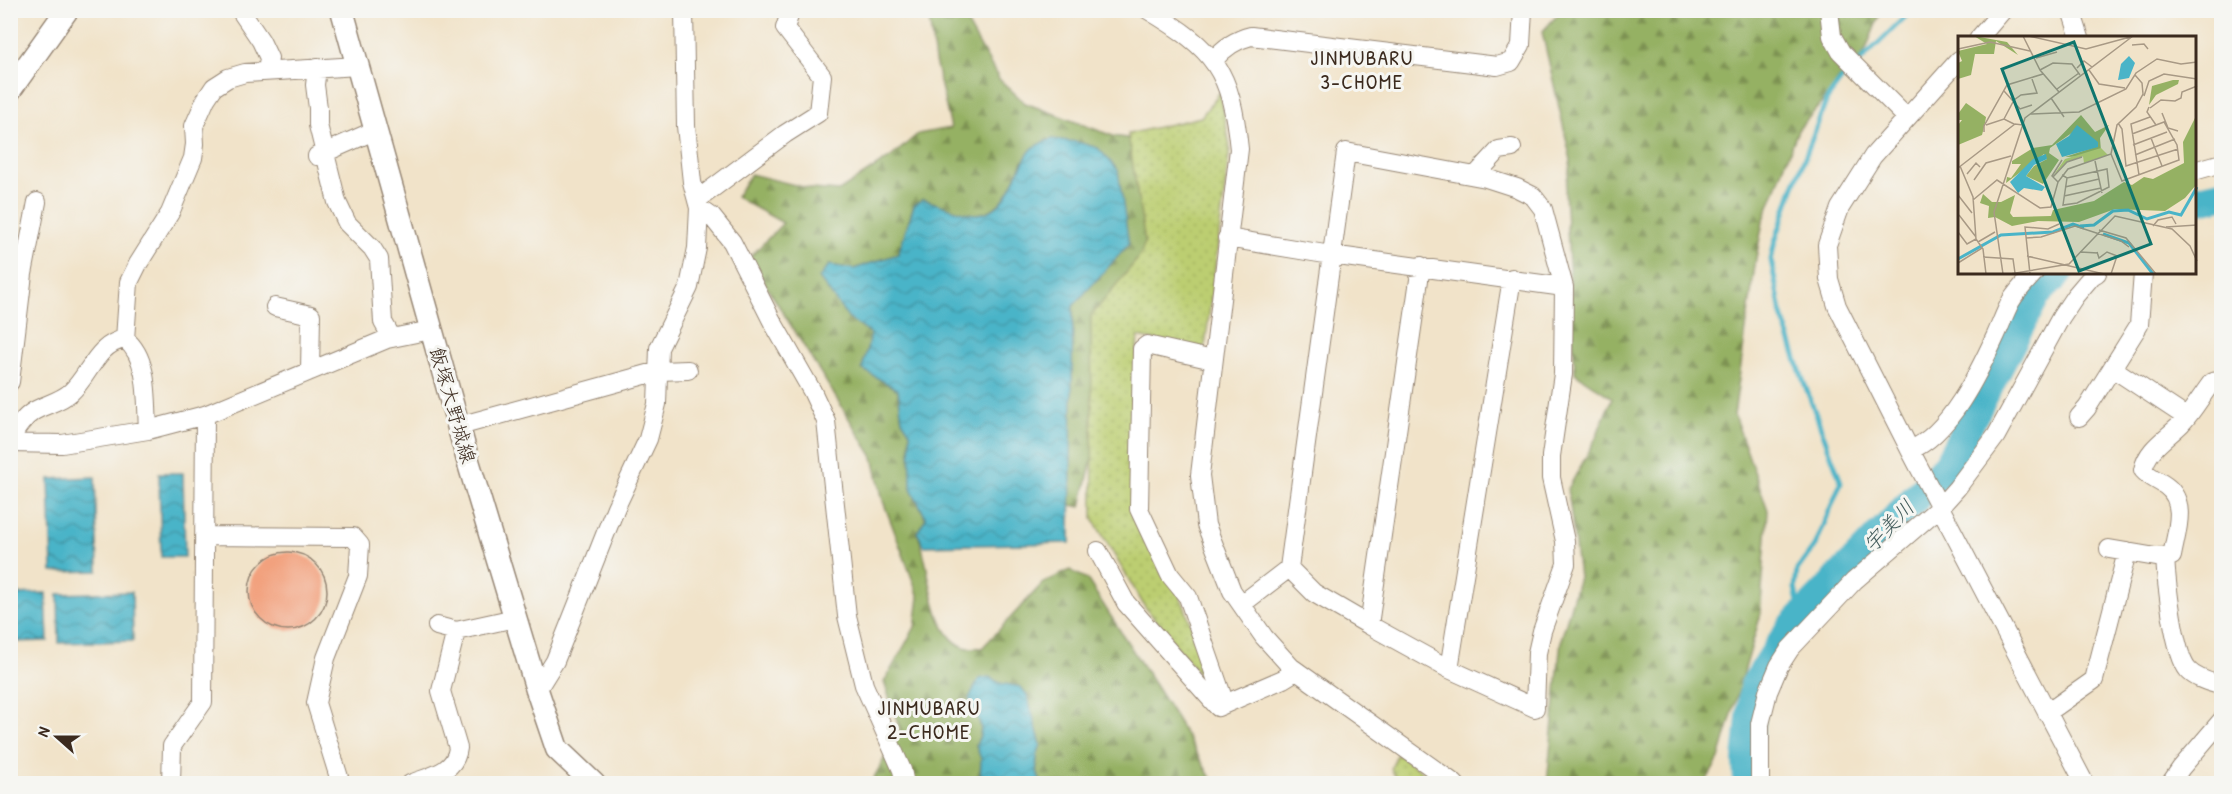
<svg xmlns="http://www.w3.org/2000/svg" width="2232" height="794" font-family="'Patrick Hand','Klee One',sans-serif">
<defs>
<pattern id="forest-firs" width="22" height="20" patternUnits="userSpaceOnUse" patternTransform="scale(1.5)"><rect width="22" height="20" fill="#95b163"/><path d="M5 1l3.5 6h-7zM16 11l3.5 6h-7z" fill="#7b9051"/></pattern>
<pattern id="park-dots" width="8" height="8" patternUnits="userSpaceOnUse" patternTransform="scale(1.5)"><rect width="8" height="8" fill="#bcce71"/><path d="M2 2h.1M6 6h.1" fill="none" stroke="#a2b161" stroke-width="1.8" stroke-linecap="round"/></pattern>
<pattern id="water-waves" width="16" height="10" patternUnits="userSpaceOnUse" patternTransform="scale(1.5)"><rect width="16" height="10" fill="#4ab4c8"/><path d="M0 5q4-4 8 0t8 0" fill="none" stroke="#3f93a2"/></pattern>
</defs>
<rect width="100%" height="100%" fill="#f6f6f2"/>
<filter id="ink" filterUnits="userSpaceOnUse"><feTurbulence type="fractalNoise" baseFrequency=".0167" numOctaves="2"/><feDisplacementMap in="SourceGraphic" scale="12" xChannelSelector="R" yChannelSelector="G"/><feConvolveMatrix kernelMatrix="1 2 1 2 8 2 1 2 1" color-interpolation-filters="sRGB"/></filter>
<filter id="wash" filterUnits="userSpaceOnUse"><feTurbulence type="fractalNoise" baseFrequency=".008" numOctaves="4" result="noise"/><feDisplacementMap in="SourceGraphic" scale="24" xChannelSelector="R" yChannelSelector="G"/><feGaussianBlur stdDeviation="1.35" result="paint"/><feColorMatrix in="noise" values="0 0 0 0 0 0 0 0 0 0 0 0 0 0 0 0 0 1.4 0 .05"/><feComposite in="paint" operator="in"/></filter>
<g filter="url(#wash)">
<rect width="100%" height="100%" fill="#f1e3c9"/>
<path fill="url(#forest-firs)" stroke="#686e40" stroke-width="1.5" d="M928,11H960L999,79L1025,103L1113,136L1154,142L1165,270L1111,376L1081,507L1070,505L1073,306L1129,244L1023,161C1015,181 1003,213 977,214C966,215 934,203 923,199L914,205L898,254L854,269L829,265L848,318L871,334L862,369L898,390L902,420L910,432L911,488L926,519L917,532C931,562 929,633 964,647C969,649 977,647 982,648L1043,583L1070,570L1087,579L1176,718L1214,783H1041C1035,769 1035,758 1041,744L1033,718L972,706C980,723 985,727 976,745L981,758L980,783H871L900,730L884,682L915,627L919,597L883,501L873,457L749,258L783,223L736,197L751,174L811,189L839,191L891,157L918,134L951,128L935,61Z
M1561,11H1881L1864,54L1798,130L1763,222L1756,258L1734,415L1768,510L1760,617L1719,759L1705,783H1547L1561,640L1579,577L1568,489L1593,444L1612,398L1575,373L1565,191L1571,160L1542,32Z"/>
<path fill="url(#park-dots)" stroke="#7c7c48" stroke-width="1.5" d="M1220,92L1230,147L1205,347L1200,349L1138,337L1134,394V509L1183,603L1218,697L1145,607L1093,519L1091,316L1140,256L1145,242L1128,134L1201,117Z
M1397,754L1439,783H1399L1391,769Z"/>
<path fill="url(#water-waves)" stroke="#426f73" stroke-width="1.5" d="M1052,139L1078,142L1098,148L1118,170L1129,244L1073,306L1070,543L924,546L917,532L926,518L911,488L910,432L902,420L898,390L862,369L871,334L848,318L819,278L829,265L854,269L898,254L914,205L923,199C935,203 966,215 977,214C1010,213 1014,170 1031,150C1036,144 1045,142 1052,139Z
M159,473H183L185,557H161Z
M95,477L98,571L52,572L49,479Z
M132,592L133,641L59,643L58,594Z
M46,593L48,641L13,642L12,594Z
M989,677L1000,683L1021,687L1027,695L1041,745C1035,758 1035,769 1041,783H980L981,759L976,745C987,724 976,718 969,698L979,679Z"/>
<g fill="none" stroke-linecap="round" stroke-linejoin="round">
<path stroke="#4ab4c8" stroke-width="5" d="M1801,618L1795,588L1797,570L1816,544L1841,482L1802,377L1781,312L1771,260L1774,245L1791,194L1827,99L1841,80L1912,10"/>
<path stroke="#4ab4c8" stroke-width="30" d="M2194,200L2222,194
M1748,784L1747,760L1754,687L1790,629L1948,464L2036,295L2058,273"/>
</g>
<g id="blocks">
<path fill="#f2a17e" d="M249 591a39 39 0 1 1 78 0a39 39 0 1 1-78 0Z"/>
</g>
</g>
<g filter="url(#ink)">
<use href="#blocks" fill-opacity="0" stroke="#968674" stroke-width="1.5"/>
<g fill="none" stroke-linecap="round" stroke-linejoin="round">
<g stroke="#968674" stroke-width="20">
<path id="minor" d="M240,10L261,41L269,58L267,72
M1148,10C1215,50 1231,70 1239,149L1200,475L1206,525L1232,591L1264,637L1291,667L1455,784
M1829,10L1832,36L1841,52L1907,118
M2071,10L2080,38
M1979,38L2003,10
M1214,60C1224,47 1235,40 1251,36L1497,66L1511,62L1521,45L1523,10
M1959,60L1873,156L1840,208L1827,245L1829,279L1837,306L1910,450L2085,784
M317,68L315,85L318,108V125L337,202L347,223L372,248L379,259L383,322L392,338
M317,156L376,130
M2194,171L2222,163
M1475,176L1499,150L1512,148
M697,200L785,134L818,113L822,76L785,28L791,10
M699,208L712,217L732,242L772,321L812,391L826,421L847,616L864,685L902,770L905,784
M1227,238L1331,255L1564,287
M275,307L311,315L310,371
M1213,360L1147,345L1142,349L1139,509L1170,575L1188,597L1225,704
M2112,368L2186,417
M10,382L23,274L37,202
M2079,417L2087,408L2139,325L2143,273
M459,426L659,371L688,370
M148,430C146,401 150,359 125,339L129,282L138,264L170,213L193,158L195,144L194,126L206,99L214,87L228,78L245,73L358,66
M10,439C17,428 23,418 34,411C46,404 60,402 71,392C90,375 96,344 125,339
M10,443L62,444L148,430L205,415L387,339L431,330
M1910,450C1949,435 1979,372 1996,335C2001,324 2005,312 2011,301C2017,291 2026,282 2034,273
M204,536L353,537L360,545L358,576L326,658L316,703L341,784
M2109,549L2156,557L2172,556C2176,533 2188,502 2166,486C2158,480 2150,478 2143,470C2147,449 2166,439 2181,424C2193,411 2202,395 2212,382L2222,380
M1098,551L1126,603L1218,707L1283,679L1296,671
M2165,556C2166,579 2174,654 2188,670C2196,679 2210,682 2222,686
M1242,604L1289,568L1346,152L1486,178L1517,188L1533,196L1543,209L1564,287L1563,374L1551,456V478L1565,541L1566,564L1542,631L1537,653L1535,708L1449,669L1369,625L1314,593L1289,568
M1369,625L1421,266
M437,626L456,631L515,618
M1449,669L1512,278
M537,690L555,661L616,507L648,439L657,404L659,348L689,287L697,248L699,208L692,182L686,126L684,10
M2047,713L2094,680L2127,552
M171,784L172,746L203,702L205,415
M410,784C430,776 455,773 458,748L441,691L456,631
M1760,784V724L1768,692L1779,666L1790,649L1854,581L1940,507L1957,488L1996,436L2061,317L2075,296L2092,276L2097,273
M2170,784L2181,768L2222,720"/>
</g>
<g stroke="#968674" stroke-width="25">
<path id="major" d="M342,10L469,464L537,690L557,749L594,784
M10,90L67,10"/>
</g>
<use href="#minor" stroke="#fff" stroke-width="18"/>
<use href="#major" stroke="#fff" stroke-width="22"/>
</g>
</g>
<g text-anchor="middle" stroke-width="6" stroke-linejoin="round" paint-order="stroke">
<g font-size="20" fill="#3b2a1e" stroke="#f6f6f2">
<text transform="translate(453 405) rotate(74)" y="7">飯塚大野城線</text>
</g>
<g font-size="21" letter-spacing="1.5" fill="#3b2a1e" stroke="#f6f6f2">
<text x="1362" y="65">JINMUBARU<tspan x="1362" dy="24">3-CHOME</tspan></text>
<text x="929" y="715">JINMUBARU<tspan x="929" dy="24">2-CHOME</tspan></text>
</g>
<g font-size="21" font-style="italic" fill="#405a5a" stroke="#f6f6f2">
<text transform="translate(1889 526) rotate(-46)" y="7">宇美川</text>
</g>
</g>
<g transform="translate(1958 36)">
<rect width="238" height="238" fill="#f1e3c9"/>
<path d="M16,0L49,6L60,19L38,5L36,18H17L13,39L0,43V27L4,25L0,15L29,8ZM215,44H221L220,48L198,59L191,69L194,50ZM8,67L28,81L27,87L24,99L0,109V89L4,84H0V78ZM123,79L137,96L151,89L142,102L143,115L132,120L107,121L140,110L121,92L92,112L91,117L101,124L85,148L68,140L76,130L89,123L86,118L48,147L49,141L53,142L63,128H54V125L75,112L94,109ZM238,80V149L227,162L207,175L157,173L121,186L80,185L54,190L37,181L30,182L31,170L22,167L25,158L34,166H43L57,159L52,177L55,181L93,180L95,174L136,165L166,146L174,149L186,141L195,143L226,127L225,106Z" fill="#95b163"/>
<path d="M143,112L150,119L126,127L125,120L109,126L95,140L107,123Z" fill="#bcce71"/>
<path d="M171,20L177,27L171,42L160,44L163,28ZM119,89L140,106V111L104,121L98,108L111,100ZM88,118L89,123L76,129L68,140L87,151L84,155L66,152L60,157L52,146L75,123Z" fill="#4ab4c8"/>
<path fill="none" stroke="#4ab4c8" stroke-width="3" d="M122,190L136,189L155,175L170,174L189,183L211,176L223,179L239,151M145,198L171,207L195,238M0,223L43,199L95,196L115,188L126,192"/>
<path fill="none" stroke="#a89985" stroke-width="1.5" d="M65,0L82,34L101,56M71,0L128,13L172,1M174,9L186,8L190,13M0,13L32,6L72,15M78,22L99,16M119,32L126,25L134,31M82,34L95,27L114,28L122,39M131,34L141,48L167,52M99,53L121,37M46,55L62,73L74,69M186,60L191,45L206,38L239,43M93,62L106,81M191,71L189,76L198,89M192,72L203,64L217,65L223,62L224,56L239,50M204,77L210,92L220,95M73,78L121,76L168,53L178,37L199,23L223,28L239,26M46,83L56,64L63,59L79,57L74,43M160,87L164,93L168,130L220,113M28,89L46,83L56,88M26,96V90L49,49L85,38M193,102L204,130M175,109L209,96M153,118L164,145L221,124L219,109L206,86L174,98M177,119L217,103M137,125L144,157M2,130L15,161L18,203L25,213L28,238M0,132L57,88L65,89M9,138L18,127L22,131M104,139L109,142L149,133L151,151L119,167L105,169L109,142M181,139L173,88L192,81M95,141L109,126L124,121M16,144L28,127L53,120M100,146L94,140L104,124M107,151L141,143M0,159L14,177M106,160L143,152M15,164L39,144L82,172L93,171L100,146L110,133L153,118L159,89L178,71L185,58L184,47L177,39M1,179L18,201M195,190L200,184L214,181L218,188M208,191L239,189M141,194L168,202L198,238M0,196L9,208L18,203M68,202L83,201L117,190L163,205L171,211M20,206L37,196M122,216L140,217M139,216L141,222L149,216L159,220L153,238M69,220L146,238M25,221L55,223L57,237M0,227L24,212M45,238L36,176L67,82L175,0M52,238L111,228L157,180L214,193L232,210L239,225M72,238L67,191L90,193L101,188"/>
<path fill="#0f766e" fill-opacity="0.15" stroke="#0f766e" stroke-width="3" d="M116,6L193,208L121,235L44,33Z"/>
<rect width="238" height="238" fill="none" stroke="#3b2a1e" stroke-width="3"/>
</g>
<rect width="2232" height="794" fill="none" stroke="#f6f6f2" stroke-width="36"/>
<g transform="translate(57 737) rotate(291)" stroke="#f6f6f2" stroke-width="4.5" paint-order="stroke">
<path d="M0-4.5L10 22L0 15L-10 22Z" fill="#3b2a1e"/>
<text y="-9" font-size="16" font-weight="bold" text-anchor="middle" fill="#3b2a1e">N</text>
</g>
</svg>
